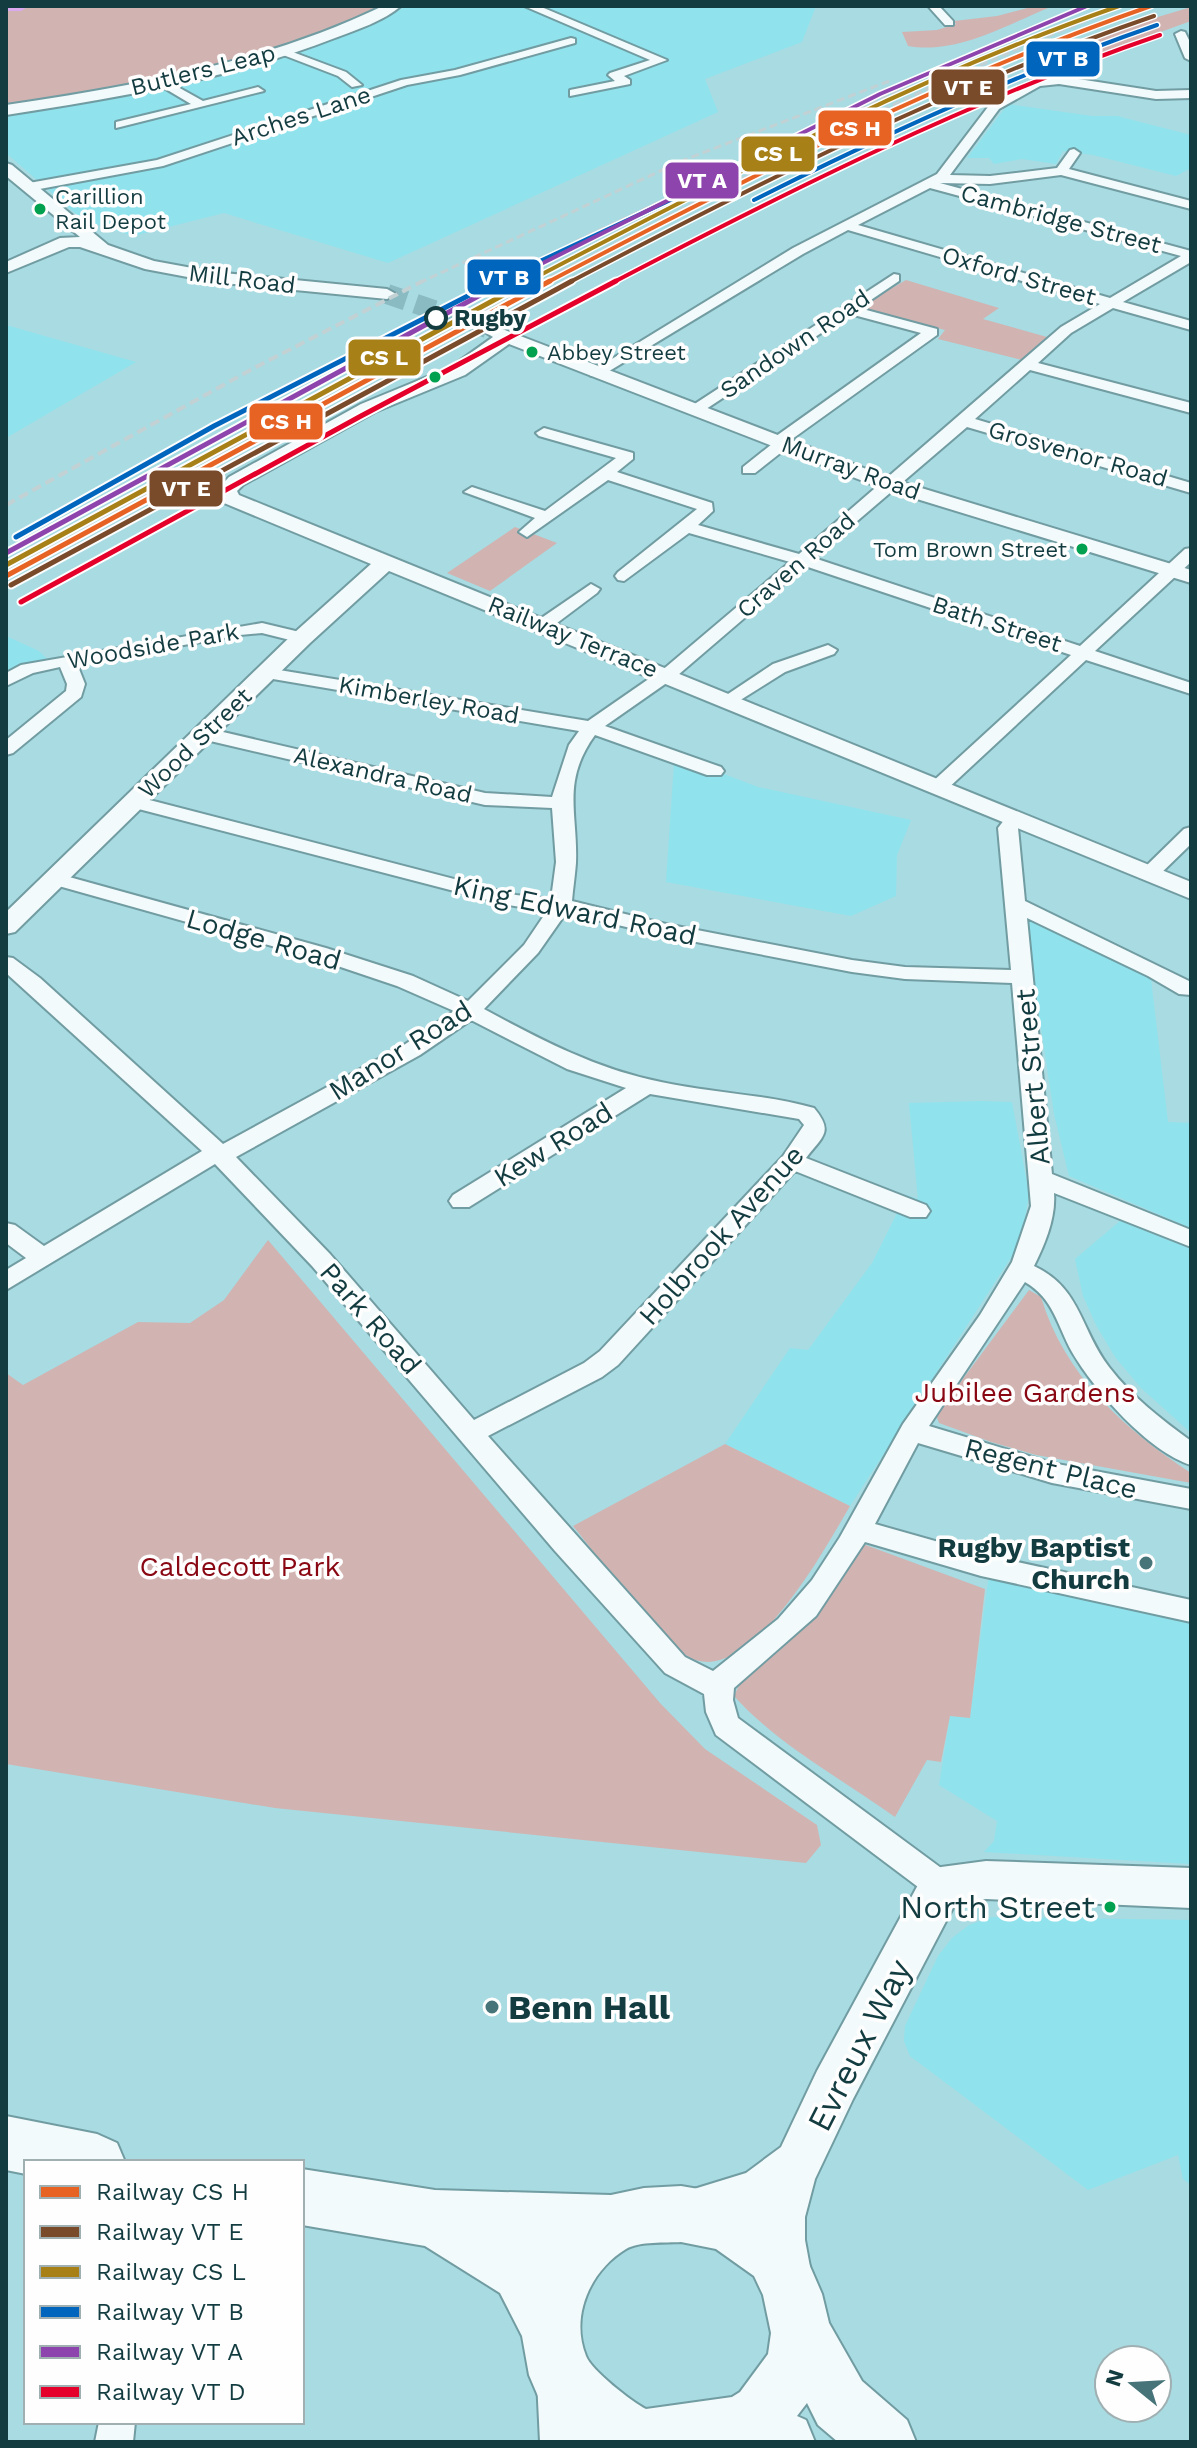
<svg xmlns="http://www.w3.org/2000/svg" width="1197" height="2448" font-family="'Work Sans',sans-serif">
<rect width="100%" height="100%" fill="#a8dbe2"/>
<path fill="#90e3ed" d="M408,6H816L802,42L705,79L718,112L388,263L224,213L133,236L83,220L6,153V117L187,82L308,48Z
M1008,104L1092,116H1117L1191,135V168L1176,176L1093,155L1063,151L1056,164L1022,159L994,164L989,158H967Z
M6,325L136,362L6,438Z
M6,636L39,651L49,661L6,673Z
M674,763L703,766L758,787L911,820L897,855L896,896L851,916L666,882Z
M1024,915L1151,979L1168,1122L1191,1123V1228L1069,1176L1054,1114Z
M981,1101L1012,1102L1029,1194L1021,1242L850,1506L725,1444L790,1348L808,1350L872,1263L906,1195L918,1199L909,1103Z
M1120,1221L1191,1249V1433L1141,1388L1115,1357L1096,1325L1083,1296L1075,1259Z
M989,1574L1191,1619V1864L984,1852L994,1841L997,1821L939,1785L950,1716L970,1718Z
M992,1917L1191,1920V2185L1183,2179L1178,2155L1088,2190L910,2056L904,2041L905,2026L938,1956L952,1938L969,1925Z"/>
<path fill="#d1b4b2" d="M6,6H383C270,64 130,85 6,106Z
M1035,6H1053C1008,24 957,55 908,46L902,32L937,30L956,24L954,21L997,16Z
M1191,7V21L1042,75L1014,68L1118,29Z
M906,280L999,308L983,319L1047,337L1022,360L938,339L945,330L857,308Z
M515,527L557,543L490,591L447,573Z
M268,1240L660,1703L705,1749L817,1825L821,1845L806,1863L275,1808L6,1764V1373L23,1385L138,1322L190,1323L224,1300Z
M1029,1290L1041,1297C1064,1375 1125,1430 1191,1473V1483L1036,1455L991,1442L939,1423L936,1415Z
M725,1444L850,1506C826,1547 747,1693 687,1656C651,1634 602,1561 573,1526Z
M863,1544L985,1589L970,1718L950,1716L941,1762L927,1760L895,1817C842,1779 778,1745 734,1696L743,1677Z"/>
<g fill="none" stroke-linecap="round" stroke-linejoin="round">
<path fill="#dba9ef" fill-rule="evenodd" d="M6,6H29L21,11H6Z"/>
<path stroke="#8abbc2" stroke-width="20" stroke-dasharray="20 10" stroke-linecap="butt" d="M387,294L487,328"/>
<g stroke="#719ca2" stroke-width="4">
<path id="minor" d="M524,6H539L667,60L624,76L630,80V84L570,96V90L615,81L608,75L610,73L650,60Z
M928,6H939L953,21V25H945Z
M1181,31L1185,32L1191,44V61L1185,58L1175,34Z
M571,38L575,39V43L460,75L407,85L163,166L29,191L23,187L29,183L157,160L401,80L455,70Z
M282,48L346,72L362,85L352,87L338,76L278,53L276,51Z
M1059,76L1156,91L1191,90V98L1156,99L1059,84L1040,86L999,109L950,175L990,176L1057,168L1070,150L1074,149L1080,153L1069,169L1191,201V209L1061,175L990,184L940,183L1191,251V262L1123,302L1191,321V330L1113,308L1071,333L1038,363L1191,403V413L1030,370L975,419L1191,483V493L967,427L814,558L1080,646L1185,549L1191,548V562L1095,651L1191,683V694L1086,660L944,792H930L927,788L930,784L1071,655L805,566L678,675L605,726L721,767L724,771L721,775H707L595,735C561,782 578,813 576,863C575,876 573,889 572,901L666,924L852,960L905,967L1011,970L998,828L1008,815H1022L1025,819L1018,828L1025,901L1191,982V995L1179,994L1148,976L1027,918L1052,1174L1191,1230V1247L1054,1193C1056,1218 1045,1244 1034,1266C1081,1288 1080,1329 1109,1367C1132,1397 1161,1419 1191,1441V1465C1149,1452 1094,1390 1072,1352C1057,1325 1054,1299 1025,1282L929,1426L1052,1463L1191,1489V1509L1052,1483L918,1443L875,1524L981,1554L1191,1600V1622L981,1576L865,1542L816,1616L734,1688L733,1700L738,1718L952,1876L957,1886L952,1896L941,1900L930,1896L716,1735L706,1712L704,1694L665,1673L555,1551L312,1266L215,1164L6,1290V1270L26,1258L6,1243V1223L15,1225L44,1246L202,1151L6,973V957L13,958L40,978L223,1144L404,1045L454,1011L397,986L311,957L48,883L45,879L48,875H62L326,948L413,976L468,1001L524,945L547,911L508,905L127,806L124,802L134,796L516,895L551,899L556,862L552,808L485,805L206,740L197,734L206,728L485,793L552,797L569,745L579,731L267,678L258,673L267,668L588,721L666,667L790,562L689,533L624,581L618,580L615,576L618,572L697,509L608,480L527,537L519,532L535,518L464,492L472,487L545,511L616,458L539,436L536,433L544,428L633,453V459L617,472L712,503L713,511L698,525L799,554L1061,327L1100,304L848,230L803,254L601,376H591L589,373L793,248L937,174L991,103L1033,81ZM930,188L1181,256L1110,298L858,225ZM566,913L665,936L852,972L905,979L1012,983L1031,1206L1012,1262L980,1315L903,1424L840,1537L812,1580L778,1619L713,1671L685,1657L488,1436L602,1377L618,1365L795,1171L910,1217H926L930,1211L926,1205L806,1158C823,1136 834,1132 814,1108C764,1094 711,1093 661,1082C597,1069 541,1040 484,1009L538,953ZM471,1020L567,1069L626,1088L453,1195L449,1201L453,1207H469L650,1094L799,1119L804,1125L783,1156L600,1351L584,1363L474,1420L330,1254L236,1157L420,1055Z
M159,81H167L203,101L258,87L264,91L116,128V122L191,104L159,85Z
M894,274L899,275V281L859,308L937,329V335L788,442V447L755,473H743V467L772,444V439L921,333L850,314L700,413H690V407Z
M591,584L600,589L597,593L549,629H537L534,625L537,621Z
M262,623L308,634L311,638L302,643L262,633L240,635L77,664L85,684L81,697L13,753L6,755V740L66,691L67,684L60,667L33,673L6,686V673L21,665Z
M828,645L837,650L834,654L785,672L734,704L728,706L719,700L773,664Z
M1191,827V844L1156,878H1142L1139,874L1142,870L1184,829Z
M99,2422H135L133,2442H95Z"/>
</g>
<g stroke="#719ca2" stroke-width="4">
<path id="tertiary" d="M383,6H401C384,21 356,30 335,38C230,79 117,98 6,115V105C136,86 264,63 383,6Z
M6,163L12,165L108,245L154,261L214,272L387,289L396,294L387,299L214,282L145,269L80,247H69L6,273V262L60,238L80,237L6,176Z
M489,324L895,480L1191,570V583L881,488L509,344L465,375L375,412L243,485L237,491L239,495L1191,882V899L389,571L310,643L15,932L6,934V912L294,633L371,564L224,503L217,490L229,477L361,404L451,367L493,337L480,329Z
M560,2357L576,2364L583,2380L586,2442H540L537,2380L544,2364Z"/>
</g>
<g stroke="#719ca2" stroke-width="4">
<path id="secondary" d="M986,1861L1191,1868V1908L986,1899L955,1904L853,2099L815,2179L805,2217V2240L810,2267L803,2285L785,2292L767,2285C758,2262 756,2241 756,2217L698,2234L681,2227L673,2210L681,2193L746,2173L781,2147L817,2071L925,1872L941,1867Z"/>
</g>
<g stroke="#719ca2" stroke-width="4">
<path id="trunk" d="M6,2116L97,2134L117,2143L125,2162H26V2174L6,2170Z
M302,2169L435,2190L611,2195L644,2188L681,2186L728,2194L748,2203L796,2234L822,2294L829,2323L862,2381L907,2420L916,2442H838L818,2425L807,2403L797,2416L806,2420L815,2442H585L538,2396L529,2375L522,2336L500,2293L425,2246L302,2225ZM681,2242L716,2249L754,2276L763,2295L771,2333L768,2354L740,2392L732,2397L646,2409C632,2402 591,2370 586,2356C570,2316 590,2271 626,2249C640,2241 665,2243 681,2242Z"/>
</g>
<use href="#minor" fill="#f2fafb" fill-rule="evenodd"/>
<use href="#tertiary" fill="#f2fafb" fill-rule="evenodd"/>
<use href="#secondary" fill="#f2fafb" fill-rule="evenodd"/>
<use href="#trunk" fill="#f2fafb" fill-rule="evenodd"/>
<path stroke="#c1d1d4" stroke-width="3" stroke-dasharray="8 4" stroke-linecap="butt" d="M576,241L906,87
M419,283L684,160L892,80
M539,283C731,184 922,83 1124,6"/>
<path stroke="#c1d1d4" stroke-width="4" stroke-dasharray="10 5" stroke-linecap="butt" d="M6,505L256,367L423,281
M6,570L543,281"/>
<g stroke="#fefefe" stroke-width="7">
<path id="rail-1-far1" d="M546,283C743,180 941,79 1151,6"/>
</g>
<g stroke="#fefefe" stroke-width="9">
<path id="rail-1" d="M6,576L550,281"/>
</g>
<g stroke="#fefefe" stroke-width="7">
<path id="rail-2-far1" d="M568,283C759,183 950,86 1154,16"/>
</g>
<g stroke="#fefefe" stroke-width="9">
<path id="rail-2" d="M11,585L572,281"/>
</g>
<g stroke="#fefefe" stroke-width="7">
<path id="rail-3-far1" d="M525,283C719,182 912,78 1119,6"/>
</g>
<g stroke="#fefefe" stroke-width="9">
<path id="rail-3" d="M6,565L529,281"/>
</g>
<g stroke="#fefefe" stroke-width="7">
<path id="rail-4-far1" d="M754,200C885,134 1018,73 1157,25
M493,283L788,145"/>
</g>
<g stroke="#fefefe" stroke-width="9">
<path id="rail-4" d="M16,537L214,426L497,281"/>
</g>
<g stroke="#fefefe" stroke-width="7">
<path id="rail-5-far1" d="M503,283L880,94L1087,6"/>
</g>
<g stroke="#fefefe" stroke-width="9">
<path id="rail-5" d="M6,553L506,281"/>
</g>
<g stroke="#fefefe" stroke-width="7">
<path id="rail-6-far1" d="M612,283C790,190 970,100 1160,35"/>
</g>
<g stroke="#fefefe" stroke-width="9">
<path id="rail-6" d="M21,602L361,416L616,281"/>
</g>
<use href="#rail-1-far1" stroke="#e76324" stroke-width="4"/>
<use href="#rail-1" stroke="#e76324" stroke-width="5"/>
<use href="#rail-2-far1" stroke="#7a4b2a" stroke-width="4"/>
<use href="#rail-2" stroke="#7a4b2a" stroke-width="5"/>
<use href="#rail-3-far1" stroke="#a78117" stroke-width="4"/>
<use href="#rail-3" stroke="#a78117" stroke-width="5"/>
<use href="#rail-4-far1" stroke="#0065bd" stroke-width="4"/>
<use href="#rail-4" stroke="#0065bd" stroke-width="5"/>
<use href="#rail-5-far1" stroke="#8e44ad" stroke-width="4"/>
<use href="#rail-5" stroke="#8e44ad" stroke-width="5"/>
<use href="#rail-6-far1" stroke="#e4002b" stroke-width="4"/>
<use href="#rail-6" stroke="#e4002b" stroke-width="5"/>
</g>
<g fill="#01a150" stroke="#fefefe" stroke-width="3">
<circle cx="40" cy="209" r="7"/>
<circle cx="532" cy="352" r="7"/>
<circle cx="435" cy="377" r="7"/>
<circle cx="1082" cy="549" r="7"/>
<circle cx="1110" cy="1907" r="7"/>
</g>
<circle fill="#fefefe" stroke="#133c41" stroke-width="4" cx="436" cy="318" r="10"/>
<g fill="#477479" stroke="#fefefe" stroke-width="3">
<circle cx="1146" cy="1563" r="8"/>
<circle cx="492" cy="2007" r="8"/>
</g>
<g text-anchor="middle" stroke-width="7" stroke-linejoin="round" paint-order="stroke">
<g font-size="22" fill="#133c41" stroke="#fefefe" text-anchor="start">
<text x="55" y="204">Carillion<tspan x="55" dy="25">Rail Depot</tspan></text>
<text x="547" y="360">Abbey Street</text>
<text x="1067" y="557" text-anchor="end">Tom Brown Street</text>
</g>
<g font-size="24" fill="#133c41" stroke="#fefefe">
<text transform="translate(203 70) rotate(-14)" y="8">Butlers Leap</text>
<text transform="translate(301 116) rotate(-18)" y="8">Arches Lane</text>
<text transform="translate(1061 219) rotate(15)" y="8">Cambridge Street</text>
<text transform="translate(1019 276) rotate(16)" y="8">Oxford Street</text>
<text transform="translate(242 279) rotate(7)" y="8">Mill Road</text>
<text transform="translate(795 344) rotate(-34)" y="8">Sandown Road</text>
<text transform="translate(1078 454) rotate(16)" y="8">Grosvenor Road</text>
<text transform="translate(851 468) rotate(20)" y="8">Murray Road</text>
<text transform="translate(796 565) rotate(-41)" y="8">Craven Road</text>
<text transform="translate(997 624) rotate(18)" y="8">Bath Street</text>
<text transform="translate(573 637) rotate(22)" y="8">Railway Terrace</text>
<text transform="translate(153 646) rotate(-10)" y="8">Woodside Park</text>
<text transform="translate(429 700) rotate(10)" y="8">Kimberley Road</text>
<text transform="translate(195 743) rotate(-44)" y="8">Wood Street</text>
<text transform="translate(383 775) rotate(13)" y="8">Alexandra Road</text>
</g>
<g font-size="24" font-weight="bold" fill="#133c41" stroke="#fefefe" text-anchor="start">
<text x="454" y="326">Rugby</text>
</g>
<g font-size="28" fill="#133c41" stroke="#fefefe">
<text transform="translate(575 910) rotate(12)" y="10">King Edward Road</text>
<text transform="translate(264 939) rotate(16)" y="10">Lodge Road</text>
<text transform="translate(400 1050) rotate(-32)" y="10">Manor Road</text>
<text transform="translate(1032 1077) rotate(-95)" y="10">Albert Street</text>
<text transform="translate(553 1144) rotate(-32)" y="10">Kew Road</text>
<text transform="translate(721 1235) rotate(-48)" y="10">Holbrook Avenue</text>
<text transform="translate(371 1318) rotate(49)" y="10">Park Road</text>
<text transform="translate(1051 1468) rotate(14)" y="10">Regent Place</text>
</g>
<g font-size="28" fill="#880712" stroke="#fefefe">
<text x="1025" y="1402">Jubilee Gardens</text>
<text x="240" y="1576">Caldecott Park</text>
</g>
<g font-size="28" font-weight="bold" fill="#133c41" stroke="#fefefe" text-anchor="end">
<text x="1130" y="1557">Rugby Baptist<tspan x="1130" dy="32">Church</tspan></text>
</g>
<g font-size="32" fill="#133c41" stroke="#fefefe" text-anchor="end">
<text x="1095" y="1918">North Street</text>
</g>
<g font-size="34" font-weight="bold" fill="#133c41" stroke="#fefefe" text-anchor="start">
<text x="508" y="2019">Benn Hall</text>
</g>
<g font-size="34" fill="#133c41" stroke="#fefefe">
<text transform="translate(859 2045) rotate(-63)" y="12">Evreux Way</text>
</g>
</g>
<g stroke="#fefefe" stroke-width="3">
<rect x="1025" y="40" width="76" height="38" rx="8" fill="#0065bd"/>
<rect x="930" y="68" width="76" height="38" rx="8" fill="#7a4b2a"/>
<rect x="817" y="109" width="76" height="38" rx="8" fill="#e76324"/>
<rect x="740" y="135" width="76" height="38" rx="8" fill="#a78117"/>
<rect x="664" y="161" width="76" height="39" rx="8" fill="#8e44ad"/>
<rect x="466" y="258" width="76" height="38" rx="8" fill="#0065bd"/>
<rect x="347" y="338" width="75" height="39" rx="8" fill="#a78117"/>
<rect x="248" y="402" width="76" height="39" rx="8" fill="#e76324"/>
<rect x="148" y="469" width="76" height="39" rx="8" fill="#7a4b2a"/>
</g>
<g font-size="22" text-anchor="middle" font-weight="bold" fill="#fff">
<text x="1063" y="66">VT B</text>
<text x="968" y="95">VT E</text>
<text x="855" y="136">CS H</text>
<text x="778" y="161">CS L</text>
<text x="702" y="188">VT A</text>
<text x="504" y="285">VT B</text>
<text x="384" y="365">CS L</text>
<text x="286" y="429">CS H</text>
<text x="186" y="496">VT E</text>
</g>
<rect width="1197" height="2448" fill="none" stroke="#133c41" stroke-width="16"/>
<rect x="24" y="2160" width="280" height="264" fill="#fefefe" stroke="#a0b0b2" stroke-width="2"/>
<rect x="40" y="2186" width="40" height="12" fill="#e76324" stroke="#a0b0b2" stroke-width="2"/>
<text x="96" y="2200" font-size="24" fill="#133c41">Railway CS H</text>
<rect x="40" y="2226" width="40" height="12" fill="#7a4b2a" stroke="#a0b0b2" stroke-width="2"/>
<text x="96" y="2240" font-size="24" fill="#133c41">Railway VT E</text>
<rect x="40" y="2266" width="40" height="12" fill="#a78117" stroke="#a0b0b2" stroke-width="2"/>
<text x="96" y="2280" font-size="24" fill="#133c41">Railway CS L</text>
<rect x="40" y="2306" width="40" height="12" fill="#0065bd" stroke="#a0b0b2" stroke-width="2"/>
<text x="96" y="2320" font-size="24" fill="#133c41">Railway VT B</text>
<rect x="40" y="2346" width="40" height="12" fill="#8e44ad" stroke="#a0b0b2" stroke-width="2"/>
<text x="96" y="2360" font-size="24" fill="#133c41">Railway VT A</text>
<rect x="40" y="2386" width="40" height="12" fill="#e4002b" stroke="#a0b0b2" stroke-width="2"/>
<text x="96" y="2400" font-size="24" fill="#133c41">Railway VT D</text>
<g transform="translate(1133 2384) rotate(288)"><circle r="38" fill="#fefefe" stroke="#a0b0b2" stroke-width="2"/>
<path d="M0-6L14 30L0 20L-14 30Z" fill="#477479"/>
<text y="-12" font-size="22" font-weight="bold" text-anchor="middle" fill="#133c41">N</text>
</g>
</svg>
